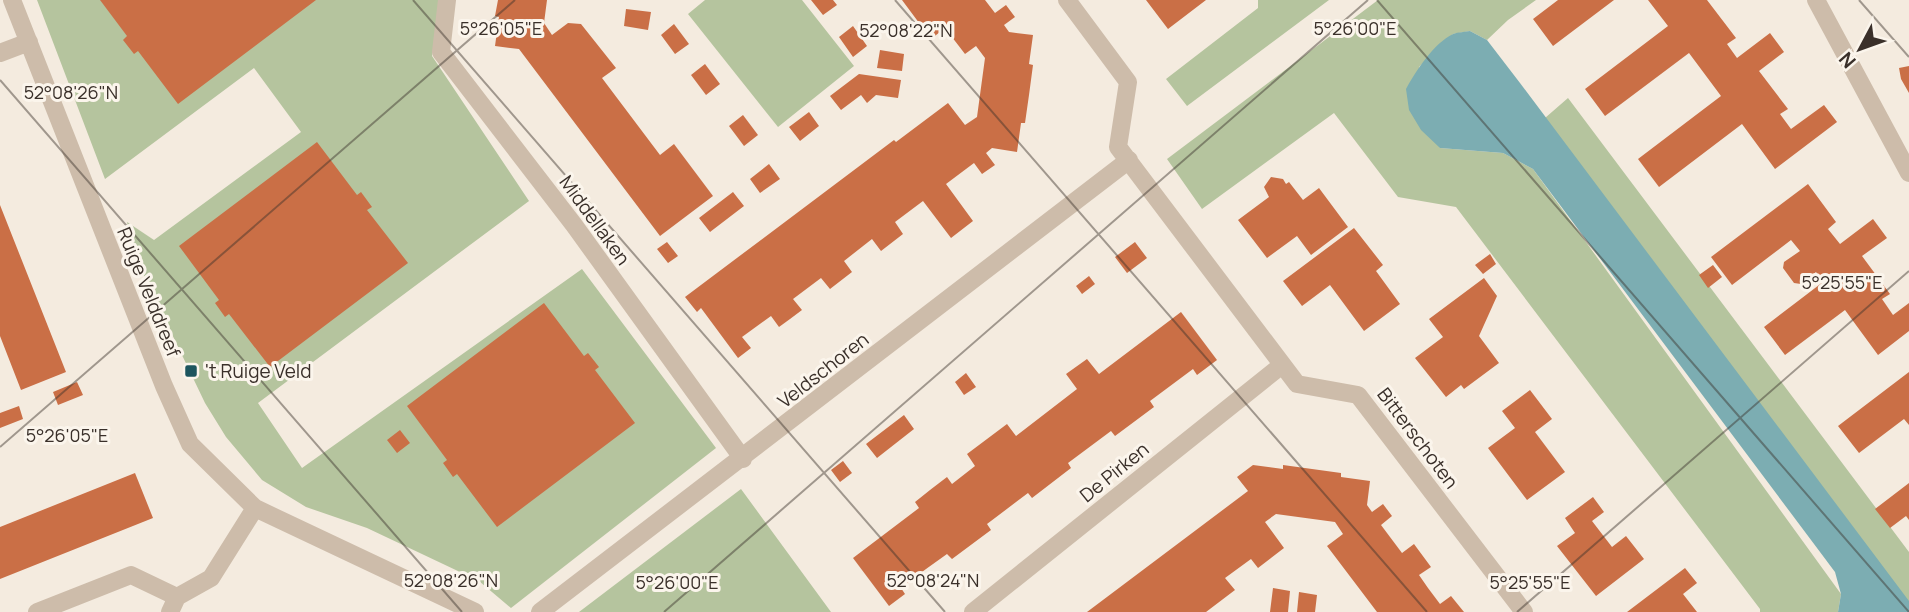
<svg xmlns="http://www.w3.org/2000/svg" width="1909" height="612" font-family="Manrope,sans-serif">
<rect width="100%" height="100%" fill="#f4ebdf"/>
<path fill="#b5c49e" d="M37,0H441L432,56L529,201L258,403L302,468L582,269L716,448L511,608L479,581L367,528L306,507L262,480L226,437L205,403L134,255L127,222L154,240L301,132L254,68L105,179Z
M705,0H802L854,66L778,127L688,14Z
M1258,0H1329L1187,106L1166,79L1258,8Z
M1378,0H1536L1508,20L1487,40L1470,31L1453,34L1419,67L1440,148L1503,153L1533,169L1841,594L1838,612H1760V609L1456,207L1398,197L1334,113L1202,209L1167,159Z
M1568,98L1909,552V604L1545,118Z
M741,489L831,612H579Z"/>
<path fill="#7cadb2" d="M1470,31L1487,40L1520,83L1909,601V612H1838L1841,594L1835,572L1533,169L1503,153L1440,148L1421,130L1409,110L1406,89C1416,71 1434,43 1453,34C1458,32 1465,32 1470,31Z"/>
<path fill="#ca6f46" d="M100,0H316L178,104L138,51L134,54L123,40L127,36Z
M498,0H547L544,23L552,35L568,23L581,24L616,68L602,78L660,155L674,144L713,196L660,236L519,49L495,46L499,17L495,16Z
M811,0H833L837,5L823,15Z
M902,0H985L995,13L1006,5L1015,17L1004,25L1009,32L1033,35L1029,64L1033,65L1029,95L1025,123H1021L1017,152L992,148L986,153L995,165L982,174L974,163L946,184L973,221L951,238L923,201L895,222L903,234L881,251L872,239L844,261L852,272L830,289L821,278L793,299L802,310L790,319L779,327L771,316L742,337L751,348L738,358L701,308L697,312L685,297L894,140L896,142L948,103L965,125L977,117L985,58L976,46L965,54L945,28L931,39Z
M1146,0H1206L1168,29Z
M1558,0H1614L1553,46L1533,19Z
M1648,0H1707L1736,38L1727,44L1737,58L1770,33L1784,52L1759,71L1788,109L1780,114L1791,129L1824,105L1837,122L1775,169L1742,124L1659,187L1638,159L1721,96L1689,53L1605,116L1585,89L1668,26Z
M626,9L651,12L648,30L624,26Z
M674,24L689,44L675,54L661,35Z
M853,26L867,46L853,57L839,37Z
M880,50L904,54L902,71L877,68Z
M705,64L720,84L706,95L691,75Z
M1909,66V93L1901,79L1899,68Z
M859,74L901,80L898,98L876,95L867,103L861,95L841,110L830,96Z
M809,112L819,126L800,141L789,127Z
M743,115L758,135L744,146L729,126Z
M317,142L357,195L361,192L372,207L367,210L408,263L270,367L229,314L225,317L215,303L219,300L179,246Z
M769,164L780,179L760,193L750,179Z
M1271,177L1283,179L1286,184L1289,182L1303,200L1319,188L1348,227L1311,255L1297,236L1267,258L1238,220L1269,197L1264,187Z
M1808,184L1836,222L1828,229L1840,244L1873,219L1887,238L1862,256L1890,294L1882,299L1893,315L1909,303V331L1878,355L1845,310L1785,355L1764,327L1823,282L1816,272L1801,284L1794,283L1783,268L1784,262L1800,251L1791,240L1732,285L1711,257Z
M733,192L744,206L710,232L699,218Z
M0,205L66,372L21,390L0,336Z
M1354,228L1383,265L1376,271L1400,304L1364,331L1330,285L1302,306L1283,281Z
M667,242L678,256L668,263L657,249Z
M1135,242L1147,258L1127,273L1115,257Z
M1490,254L1496,264L1483,274L1475,265Z
M1713,265L1722,277L1708,288L1699,275Z
M1089,276L1095,284L1082,294L1076,286Z
M1484,278L1497,296L1479,336L1499,363L1464,389L1461,385L1446,397L1415,358L1443,337L1429,319Z
M544,303L584,356L588,353L599,367L595,370L635,423L497,527L457,474L453,477L443,463L447,460L407,406Z
M1181,312L1217,360L1197,375L1193,369L1150,401L1154,407L1115,436L1111,431L1068,463L1071,468L1032,498L1028,493L987,524L991,530L952,559L947,554L926,569L901,588L905,594L889,606L853,558L919,508L915,502L930,490L947,477L952,484L975,466L967,454L1007,424L1016,436L1077,389L1066,374L1087,359L1099,374Z
M1909,372V425L1904,419L1859,453L1838,426Z
M966,373L976,387L964,395L955,382Z
M77,382L83,395L58,405L53,392Z
M1530,390L1552,419L1535,432L1565,472L1527,500L1488,448L1515,428L1502,411Z
M19,406L23,419L0,428V413Z
M904,415L914,429L877,458L866,444Z
M400,430L410,443L397,453L387,440Z
M843,461L852,473L840,482L831,470Z
M1253,465L1283,469V465L1341,473V477L1370,481L1367,505L1372,512L1383,504L1392,516L1381,525L1402,553L1414,544L1431,567L1419,575L1428,588L1440,604L1451,596L1464,612H1377L1327,546L1343,534L1335,522L1276,514L1265,522L1284,548L1258,568L1251,559L1225,578L1235,590L1206,612H1087L1248,491L1237,477Z
M135,473L153,518L0,579V527Z
M1909,483V520L1906,516L1890,528L1875,509Z
M1593,497L1604,512L1592,521L1612,547L1626,536L1644,559L1596,596L1557,546L1575,533L1565,518Z
M1685,568L1697,583L1683,594L1697,612H1627Z
M1273,588L1290,591L1288,612H1270Z
M1299,592L1317,595L1315,612H1297Z"/>
<g fill="none" stroke-linecap="round" stroke-linejoin="round">
<path stroke="#cdbcaa" stroke-width="18" d="M12,0L164,386L190,444L255,508L475,612
M447,0L441,52L574,225L743,459
M1067,0L1128,82L1118,147L1297,384L1358,395L1524,612
M1816,0L1909,173
M0,53L29,42
M37,612L131,575L177,597
M170,612L177,597L211,578L255,508
M540,612L1129,160
M973,612L1282,365"/>
</g>
<path fill="none" stroke="#3a302a" stroke-width="2" stroke-opacity="0.45" d="M413,0L945,612M895,0L1427,612M1377,0L1909,612M1859,0L1909,57M0,80L462,612M0,447L515,0M664,612L1368,0M1517,612L1909,271"/>
<rect fill="#1d555e" stroke="#fbf5ec" stroke-width="2.5" x="184" y="364" width="14" height="14" rx="3.5"/>
<g text-anchor="middle" stroke-width="6" stroke-linejoin="round" paint-order="stroke">
<g font-size="19" fill="#3a302a" stroke="#fbf5ec">
<text transform="translate(595 220) rotate(54)" y="7">Middellaken</text>
<text transform="translate(149 292) rotate(68)" y="7">Ruige Velddreef</text>
<text transform="translate(823 370) rotate(-38)" y="7">Veldschoren</text>
<text transform="translate(1418 438) rotate(53)" y="7">Bitterschoten</text>
<text transform="translate(1114 472) rotate(-39)" y="7">De Pirken</text>
</g>
<g font-size="19" fill="#3a302a" stroke="#fbf5ec" text-anchor="start">
<text x="205" y="378">'t Ruige Veld</text>
</g>
</g>
<g font-size="18" text-anchor="middle" fill="#3a302a" stroke="#fbf5ec" stroke-width="6" stroke-linejoin="round" paint-order="stroke">
<text x="501" y="35">5°26'05"E</text>
<text x="1355" y="35">5°26'00"E</text>
<text x="906" y="37">52°08'22"N</text>
<text x="71" y="99">52°08'26"N</text>
<text x="1842" y="289">5°25'55"E</text>
<text x="67" y="442">5°26'05"E</text>
<text x="451" y="587">52°08'26"N</text>
<text x="933" y="587">52°08'24"N</text>
<text x="677" y="589">5°26'00"E</text>
<text x="1530" y="589">5°25'55"E</text>
</g>
<g transform="translate(1860 49) rotate(229)" stroke="#fbf5ec" stroke-width="5" paint-order="stroke">
<path d="M0-5L12 26L0 18L-12 26Z" fill="#3a302a"/>
<text y="-10" font-size="19" font-weight="bold" text-anchor="middle" fill="#3a302a">N</text>
</g>
</svg>
